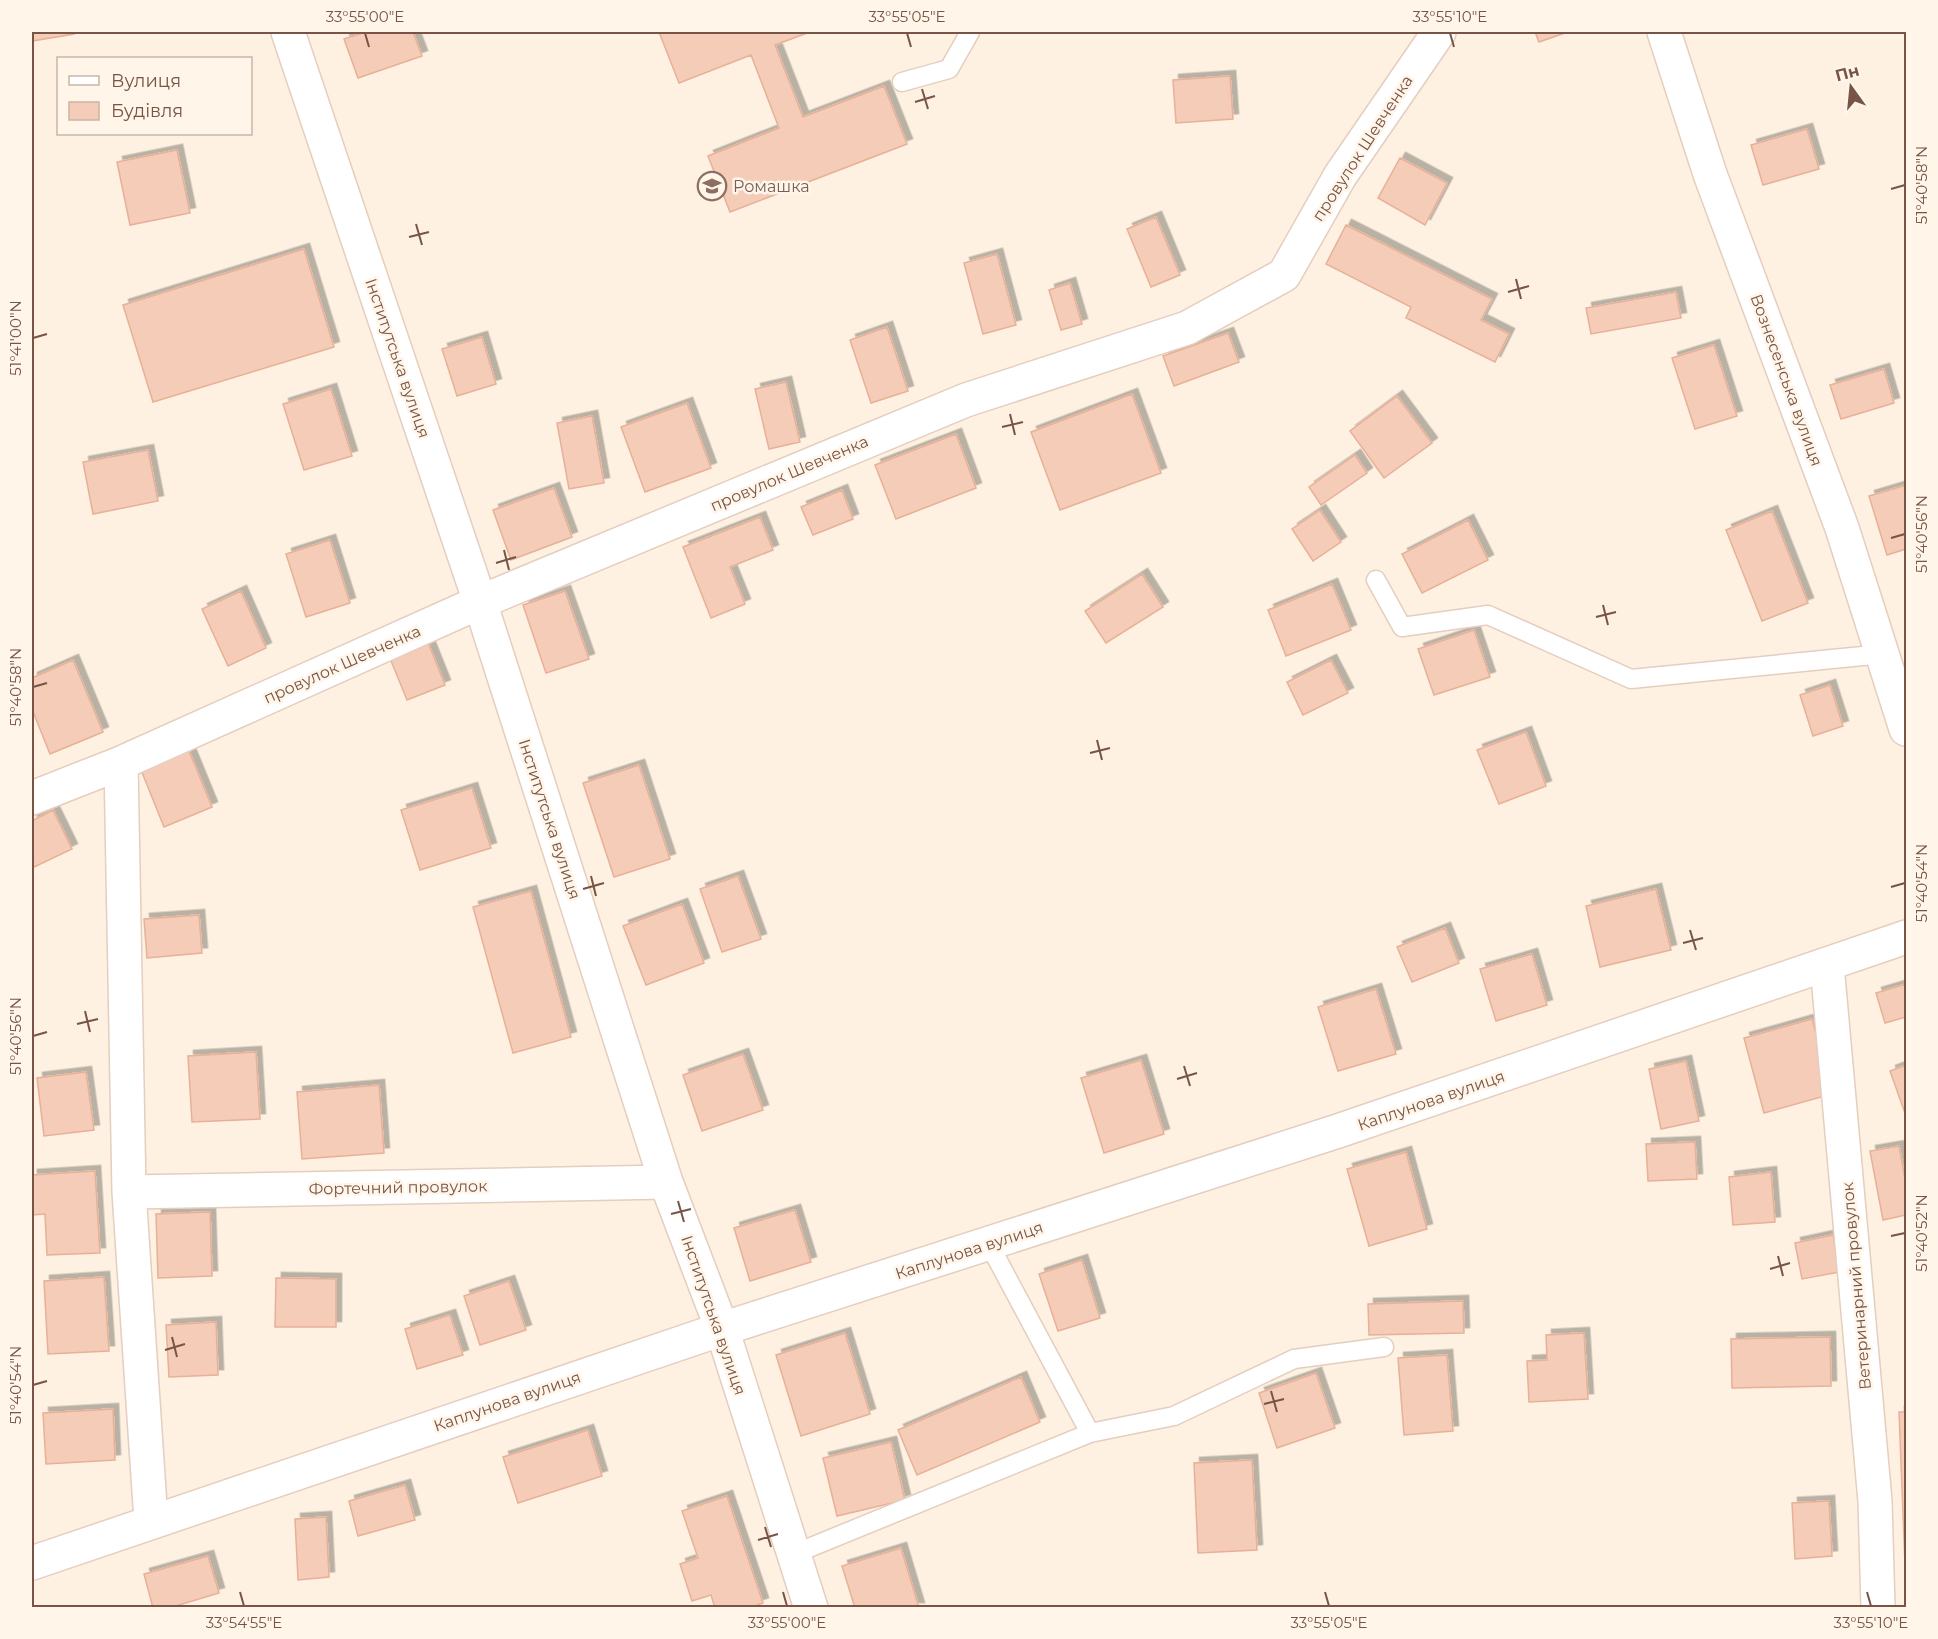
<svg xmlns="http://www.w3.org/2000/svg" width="1938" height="1639" font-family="Montserrat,sans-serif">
<defs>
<filter id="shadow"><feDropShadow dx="5.5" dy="-5.5" stdDeviation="0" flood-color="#0004"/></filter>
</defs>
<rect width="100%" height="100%" fill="#fef1e1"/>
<path fill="#f5ccb7" stroke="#e8b097" stroke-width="1.5" filter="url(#shadow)" d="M32,32H74V34L32,41Z
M365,32H413L422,56L358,78L344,39Z
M659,32H810L775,45L803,117L884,86L907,144L730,212L708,156L779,128L751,55L679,83Z
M1535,32H1568L1539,42Z
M1230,76L1233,119L1176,123L1173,80Z
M1807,129L1819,169L1763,185L1751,145Z
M177,150L190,213L130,225L117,162Z
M1400,158L1447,183L1425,225L1378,198Z
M1156,217L1180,275L1151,287L1127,229Z
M1346,225L1492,299L1481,320L1509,334L1495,362L1406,318L1411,307L1326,264Z
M304,249L334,347L153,402L123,305Z
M997,254L1016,325L983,334L964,263Z
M1070,283L1082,324L1061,330L1049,290Z
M1676,292L1681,318L1591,334L1586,308Z
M887,327L908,391L871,403L850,340Z
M1228,333L1239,362L1174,386L1163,356Z
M482,337L496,384L457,396L442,349Z
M1714,345L1737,416L1695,429L1672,358Z
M1884,369L1894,403L1841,419L1830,385Z
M786,382L800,442L769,449L755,389Z
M331,389L352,456L304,470L283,404Z
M1132,394L1161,473L1060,510L1031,432Z
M1397,396L1432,443L1384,478L1350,431Z
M687,403L711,468L645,492L621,427Z
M592,416L604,483L569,489L557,423Z
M956,434L976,488L896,519L875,465Z
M148,450L158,501L93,514L83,462Z
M1355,455L1367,473L1321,505L1309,487Z
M1906,485V549L1887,555L1869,496Z
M554,488L572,537L511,560L493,510Z
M842,490L853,519L813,535L801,507Z
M1320,510L1341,542L1313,561L1292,529Z
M1772,511L1808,603L1762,621L1726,530Z
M760,517L773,550L730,567L745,604L711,618L683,547Z
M1468,520L1488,560L1422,593L1402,554Z
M330,540L350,603L306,617L286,554Z
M1142,574L1163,607L1106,643L1085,611Z
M1332,584L1351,630L1286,656L1268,610Z
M241,591L266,648L228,666L202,609Z
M565,591L589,659L546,673L523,605Z
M1474,630L1490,677L1434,695L1418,649Z
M427,640L445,685L407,700L389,656Z
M73,660L103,732L50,754L32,709V678Z
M1331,660L1348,693L1303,715L1287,682Z
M1830,685L1843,726L1813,736L1800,695Z
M1526,732L1546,786L1499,804L1477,750Z
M187,746L212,807L164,827L139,765Z
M639,765L670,859L614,877L583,783Z
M472,788L491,848L420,870L401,810Z
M53,810L72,849L32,868V821Z
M738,876L761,939L722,952L700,889Z
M1656,889L1671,950L1600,967L1586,906Z
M531,891L571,1037L513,1053L473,907Z
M682,904L704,963L646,985L623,926Z
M199,915L202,953L147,958L144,919Z
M1445,928L1459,963L1412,982L1397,947Z
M1532,954L1547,1005L1496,1021L1480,969Z
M1906,984V1017L1885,1023L1876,993Z
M1376,989L1396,1054L1338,1071L1318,1007Z
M1812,1019L1832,1094L1764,1113L1744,1038Z
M256,1052L260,1119L192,1122L188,1056Z
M743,1054L763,1110L702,1131L683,1075Z
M1141,1060L1164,1134L1104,1153L1081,1078Z
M1686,1061L1699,1121L1661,1129L1649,1069Z
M1906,1065V1116L1890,1071Z
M86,1072L94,1130L44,1136L37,1078Z
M379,1085L384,1153L302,1159L297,1092Z
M1695,1142L1697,1179L1648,1181L1646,1144Z
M1899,1146L1906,1184V1215L1883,1220L1870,1151Z
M1406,1152L1427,1229L1369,1246L1347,1169Z
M95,1171L100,1253L47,1255L45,1214L32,1215V1175Z
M1771,1172L1775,1222L1733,1225L1729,1177Z
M795,1210L811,1262L750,1281L734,1228Z
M210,1212L212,1276L158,1278L156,1214Z
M1833,1235L1840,1272L1802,1279L1795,1243Z
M1082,1260L1100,1318L1058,1331L1039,1274Z
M104,1277L109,1351L48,1354L44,1281Z
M276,1278L336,1279V1327H275Z
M509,1281L526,1330L480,1345L464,1296Z
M1463,1301L1464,1333L1369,1335L1368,1304Z
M450,1315L463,1355L417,1369L405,1329Z
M216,1322L218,1375L169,1377L166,1325Z
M845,1333L870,1414L801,1436L776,1355Z
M1584,1333L1588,1399L1529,1402L1527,1361L1547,1360L1546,1335Z
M1830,1337L1831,1386L1732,1388L1731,1339Z
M1447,1355L1453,1431L1404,1435L1398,1358Z
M1316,1373L1335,1428L1277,1448L1259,1393Z
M1021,1377L1040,1422L917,1475L898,1430Z
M113,1409L115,1460L46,1464L43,1413Z
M1899,1412H1906L1905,1565Z
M588,1430L602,1476L518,1503L503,1457Z
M891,1442L905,1500L837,1516L823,1458Z
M1252,1460L1257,1550L1198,1553L1194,1463Z
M405,1485L415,1520L358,1536L349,1501Z
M727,1496L763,1603L749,1608H715L711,1595L692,1601L680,1564L698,1558L682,1511Z
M1829,1501L1832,1556L1795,1559L1792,1503Z
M326,1517L329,1577L298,1580L295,1519Z
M901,1548L919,1608H855L842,1566Z
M208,1556L219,1593L169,1608H153L144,1574Z"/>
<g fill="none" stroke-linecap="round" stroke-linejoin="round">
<g stroke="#e4cebf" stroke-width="21">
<path id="lane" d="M902,82L949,69L970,32
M1376,580L1402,627L1488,615L1631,679L1883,654
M1090,1433L1174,1416L1294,1359L1384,1347
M794,1554L1090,1433L989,1244"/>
</g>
<g stroke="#e4cebf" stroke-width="36">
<path id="street" d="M288,32L480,602L666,1182L722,1329L811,1608
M1664,32L1710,174L1842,528L1906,729
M121,763L129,1192L151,1521
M32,798L121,763L480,602L966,400L1187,328L1284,275L1340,176L1439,32
M1827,965L1875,1501L1878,1608
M129,1192L666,1182
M32,1563L722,1329L1338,1131L1906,937"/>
</g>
<use href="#lane" stroke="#fff" stroke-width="18"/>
<use href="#street" stroke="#fff" stroke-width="33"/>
</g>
<path fill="none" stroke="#775446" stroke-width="2" d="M365,33L369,47M907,33L911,47M1450,33L1454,47M922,89L928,109M915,102L935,96M1891,189L1905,185M416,224L422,245M409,237L429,232M1516,279L1521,299M1508,292L1529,286M33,338L47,334M1010,414L1015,435M1002,427L1023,422M1891,538L1905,534M504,550L509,570M496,563L516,557M1603,605L1608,625M1596,617L1616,612M33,687L47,683M1097,740L1102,760M1090,753L1110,748M591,876L596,896M1891,887L1905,883M583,889L604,883M1690,930L1696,950M1683,943L1703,938M85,1011L90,1032M77,1024L98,1019M33,1036L47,1032M1184,1066L1190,1086M1177,1079L1197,1073M678,1201L684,1222M671,1214L691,1209M1891,1236L1905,1233M1778,1256L1783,1276M1770,1269L1790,1263M172,1337L177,1357M165,1350L185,1344M33,1385L47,1381M1271,1391L1277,1412M1264,1404L1284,1399M765,1527L771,1547M758,1540L778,1534M240,1592L244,1606M783,1592L787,1606M1325,1592L1329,1606M1867,1592L1871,1606"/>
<defs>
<g id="school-ring" transform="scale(1.5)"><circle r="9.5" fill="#fff5e9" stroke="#8d6e63" stroke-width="1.5"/><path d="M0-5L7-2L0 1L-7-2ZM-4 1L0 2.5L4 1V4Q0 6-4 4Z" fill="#8d6e63"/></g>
</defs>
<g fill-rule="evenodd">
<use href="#school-ring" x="712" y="186"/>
</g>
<g text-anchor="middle" stroke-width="5" stroke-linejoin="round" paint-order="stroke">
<g font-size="16" fill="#775446" stroke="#fff5e9">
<text transform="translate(1362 148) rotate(-57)" y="6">провулок Шевченка</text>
<text transform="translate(398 358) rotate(71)" y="6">Інститутська вулиця</text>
<text transform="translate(1787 380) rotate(70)" y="6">Вознесенська вулиця</text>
<text transform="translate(789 473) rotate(-23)" y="6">провулок Шевченка</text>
<text transform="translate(342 664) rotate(-24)" y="6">провулок Шевченка</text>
<text transform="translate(550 819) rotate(72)" y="6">Інститутська вулиця</text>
<text transform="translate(1431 1100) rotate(-19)" y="6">Каплунова вулиця</text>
<text transform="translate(398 1187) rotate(-1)" y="6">Фортечний провулок</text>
<text transform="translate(969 1250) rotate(-18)" y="6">Каплунова вулиця</text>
<text transform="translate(1856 1286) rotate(-95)" y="6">Ветеринарний провулок</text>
<text transform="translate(714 1315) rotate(71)" y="6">Інститутська вулиця</text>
<text transform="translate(507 1401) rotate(-19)" y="6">Каплунова вулиця</text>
</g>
<g font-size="16" fill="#785e54" stroke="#fff5e9" text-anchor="start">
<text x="733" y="192">Ромашка</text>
</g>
</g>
<rect width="1938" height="1639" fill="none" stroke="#fff5e9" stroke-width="66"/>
<rect x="57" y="57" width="195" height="78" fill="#fff5e9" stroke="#c9b5a8" stroke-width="1.5"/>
<rect x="69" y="76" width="30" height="9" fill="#ffffff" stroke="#c9b5a8" stroke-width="1.5"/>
<text x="111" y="87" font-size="18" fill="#775446">Вулиця</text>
<rect x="69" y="102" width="30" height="18" fill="#f5ccb7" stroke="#c9b5a8" stroke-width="1.5"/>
<text x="111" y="117" font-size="18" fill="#775446">Будівля</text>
<g transform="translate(1851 87) rotate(345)" stroke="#fff5e9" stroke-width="4.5" paint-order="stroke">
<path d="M0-4.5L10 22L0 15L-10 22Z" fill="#775446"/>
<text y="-9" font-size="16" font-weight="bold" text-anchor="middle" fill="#775446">Пн</text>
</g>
<rect x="33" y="33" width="1872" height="1573" fill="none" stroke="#775446" stroke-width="2"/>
<g font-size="15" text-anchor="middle" fill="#775446">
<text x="365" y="22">33°55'00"E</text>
<text x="907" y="22">33°55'05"E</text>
<text x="1450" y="22">33°55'10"E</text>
<text transform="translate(1922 185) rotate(-90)" y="5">51°40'58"N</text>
<text transform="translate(16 338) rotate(-90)" y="5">51°41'00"N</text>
<text transform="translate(1922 534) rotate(-90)" y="5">51°40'56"N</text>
<text transform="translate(16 687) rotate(-90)" y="5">51°40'58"N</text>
<text transform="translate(1922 883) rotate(-90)" y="5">51°40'54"N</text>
<text transform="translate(16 1036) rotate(-90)" y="5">51°40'56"N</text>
<text transform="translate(1922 1233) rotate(-90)" y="5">51°40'52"N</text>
<text transform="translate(16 1385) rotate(-90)" y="5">51°40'54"N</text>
<text x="244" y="1628">33°54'55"E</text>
<text x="787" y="1628">33°55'00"E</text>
<text x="1329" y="1628">33°55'05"E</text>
<text x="1871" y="1628">33°55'10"E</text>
</g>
</svg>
